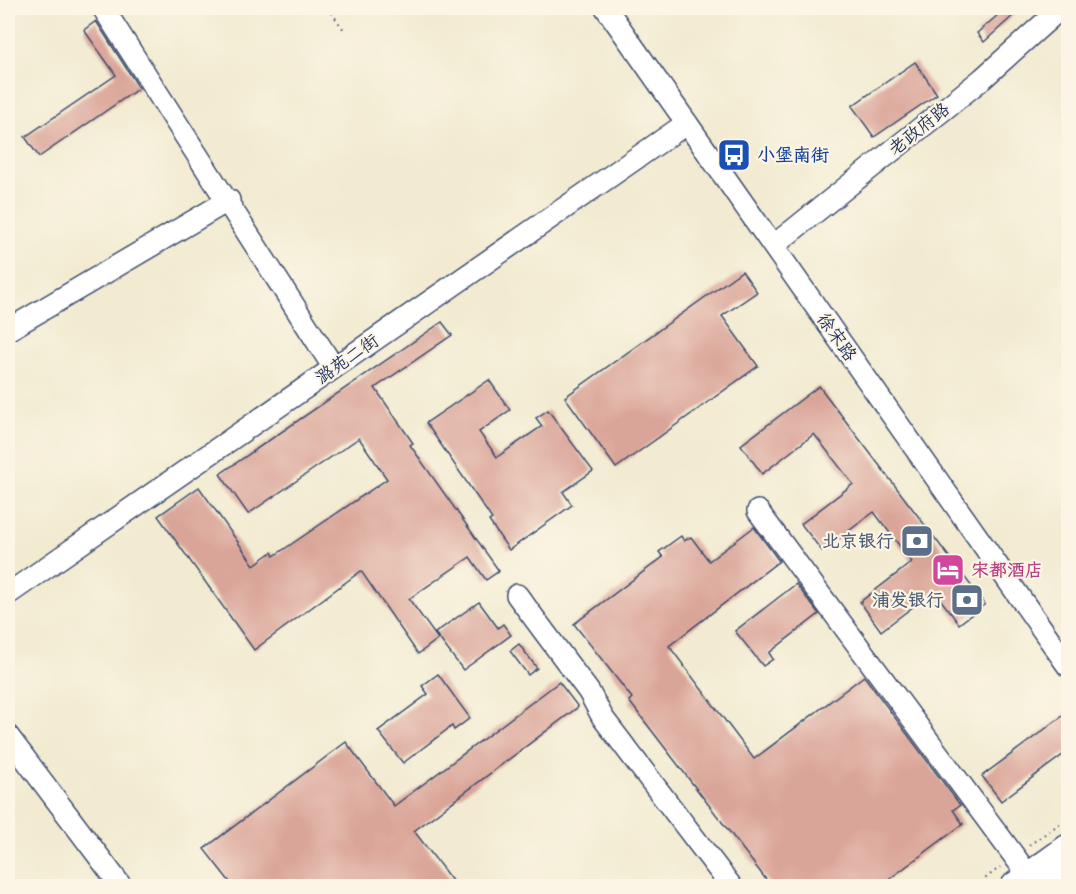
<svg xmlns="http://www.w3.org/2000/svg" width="1076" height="894" font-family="'Gochi Hand','LXGW WenKai TC',sans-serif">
<rect width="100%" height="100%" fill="#fcf5e5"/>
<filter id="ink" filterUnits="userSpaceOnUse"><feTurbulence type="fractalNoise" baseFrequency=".0167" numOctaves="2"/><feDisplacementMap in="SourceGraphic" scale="12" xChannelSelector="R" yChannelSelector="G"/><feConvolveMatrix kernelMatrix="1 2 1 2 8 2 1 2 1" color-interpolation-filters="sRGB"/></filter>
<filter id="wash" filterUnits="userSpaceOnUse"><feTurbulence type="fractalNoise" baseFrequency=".008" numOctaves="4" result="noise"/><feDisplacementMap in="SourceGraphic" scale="24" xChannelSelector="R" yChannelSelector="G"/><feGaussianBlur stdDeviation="1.35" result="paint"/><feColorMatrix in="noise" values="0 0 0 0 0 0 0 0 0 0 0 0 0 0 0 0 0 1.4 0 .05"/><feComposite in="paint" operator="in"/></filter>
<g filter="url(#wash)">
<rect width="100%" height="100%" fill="#f2ebd1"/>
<g id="blocks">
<path fill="#daa599" d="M1006,8H1010L1015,14L984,42L977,33Z
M96,21L139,88L39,157L25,137L116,75L84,30Z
M915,62L937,94L874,137L852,106Z
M742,271L757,292L722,316L758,366L616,468L565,397Z
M442,322L452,335L375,388L413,443L410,445L499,571L486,580L470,557L409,599L438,639L418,654L361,571L254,650L158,516L199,487L254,565L272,552L274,556L387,479L359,438L248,514L220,474Z
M489,380L510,410L479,432L497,457L542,426L536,418L548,410L593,471L563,492L572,505L509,550L489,521L492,519L426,423Z
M819,386L985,604L959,624L934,591L881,631L860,602L912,562L874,512L822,551L801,524L853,484L814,434L762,474L741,445Z
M754,527L779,561L669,646L754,759L864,676L960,805L953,810L963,824L880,886H771L629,701L632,698L574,624L663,557L659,552L681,536L684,541L691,537L709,561Z
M796,584L819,614L769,653L773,659L763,666L735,631Z
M479,602L498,628L503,624L511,635L463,670L435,633Z
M519,644L537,668L528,675L510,651Z
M438,674L470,718L454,730L452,726L403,763L378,731L428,694L422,686Z
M559,682L578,707L414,831L456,886H233L204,849L346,742L394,806Z
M1068,712V751L1001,801L982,776Z"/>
</g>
</g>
<g filter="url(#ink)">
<use href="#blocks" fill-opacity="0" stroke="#3b4b6f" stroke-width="1.5"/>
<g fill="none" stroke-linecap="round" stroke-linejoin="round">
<g stroke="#3b4b6f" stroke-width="24">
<path id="minor" d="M103,8L334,368
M606,8L1068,666
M773,246L982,79L1061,8
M8,330L229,200
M758,511L1029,876
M8,594L687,123
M517,595L589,692L603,718L731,886
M8,736L121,886"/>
</g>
<g stroke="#3b4b6f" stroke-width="30">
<path id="major" d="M1015,886L1068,848
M1050,886L1068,873"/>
</g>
<path stroke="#3b4b6f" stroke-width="2" stroke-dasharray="1.5 4.5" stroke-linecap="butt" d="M328,8L344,30
M1029,845L1068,818
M976,886L1000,867"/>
<use href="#minor" stroke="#fff" stroke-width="21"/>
<use href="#major" stroke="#fff" stroke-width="27"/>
</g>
</g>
<defs>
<g id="bus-square" transform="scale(1.725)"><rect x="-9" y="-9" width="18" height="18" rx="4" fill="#1a4fb4" stroke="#fcf5e5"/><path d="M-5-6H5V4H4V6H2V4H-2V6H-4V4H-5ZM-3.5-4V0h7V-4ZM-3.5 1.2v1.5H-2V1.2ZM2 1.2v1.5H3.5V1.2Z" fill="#fff"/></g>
<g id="bank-square" transform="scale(1.725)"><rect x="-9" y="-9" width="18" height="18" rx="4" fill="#5c6f8a" stroke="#fcf5e5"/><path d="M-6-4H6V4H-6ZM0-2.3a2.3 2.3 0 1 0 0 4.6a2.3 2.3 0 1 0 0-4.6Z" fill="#fff"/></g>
<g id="hotel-square" transform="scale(1.725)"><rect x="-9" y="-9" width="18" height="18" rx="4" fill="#d1479c" stroke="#fcf5e5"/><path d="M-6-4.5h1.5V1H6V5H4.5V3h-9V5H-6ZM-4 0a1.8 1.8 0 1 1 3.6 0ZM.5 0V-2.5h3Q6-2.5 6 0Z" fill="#fff"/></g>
</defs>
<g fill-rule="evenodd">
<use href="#bus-square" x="734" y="155"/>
<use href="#bank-square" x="917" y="541"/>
<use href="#hotel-square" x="948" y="570"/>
<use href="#bank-square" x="967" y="600"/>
</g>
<g text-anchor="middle" stroke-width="4.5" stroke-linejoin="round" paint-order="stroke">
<g font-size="18" fill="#1b2f5e" stroke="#fcf5e5">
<text transform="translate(919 129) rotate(-39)" y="6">老政府路</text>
<text transform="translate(837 337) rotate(55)" y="6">徐宋路</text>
<text transform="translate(347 359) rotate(-35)" y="6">潞苑二街</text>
</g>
<g font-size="18" font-weight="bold" fill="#164399" stroke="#fcf5e5" text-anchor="start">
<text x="757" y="161">小堡南街</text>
</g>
<g font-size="18" font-weight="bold" fill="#4e5e75" stroke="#fcf5e5" text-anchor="end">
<text x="894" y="547">北京银行</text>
<text x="944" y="606">浦发银行</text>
</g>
<g font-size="18" font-weight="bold" fill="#b23c85" stroke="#fcf5e5" text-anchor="start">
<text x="971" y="576">宋都酒店</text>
</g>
</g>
<rect width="1076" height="894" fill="none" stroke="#fcf5e5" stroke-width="30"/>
</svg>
